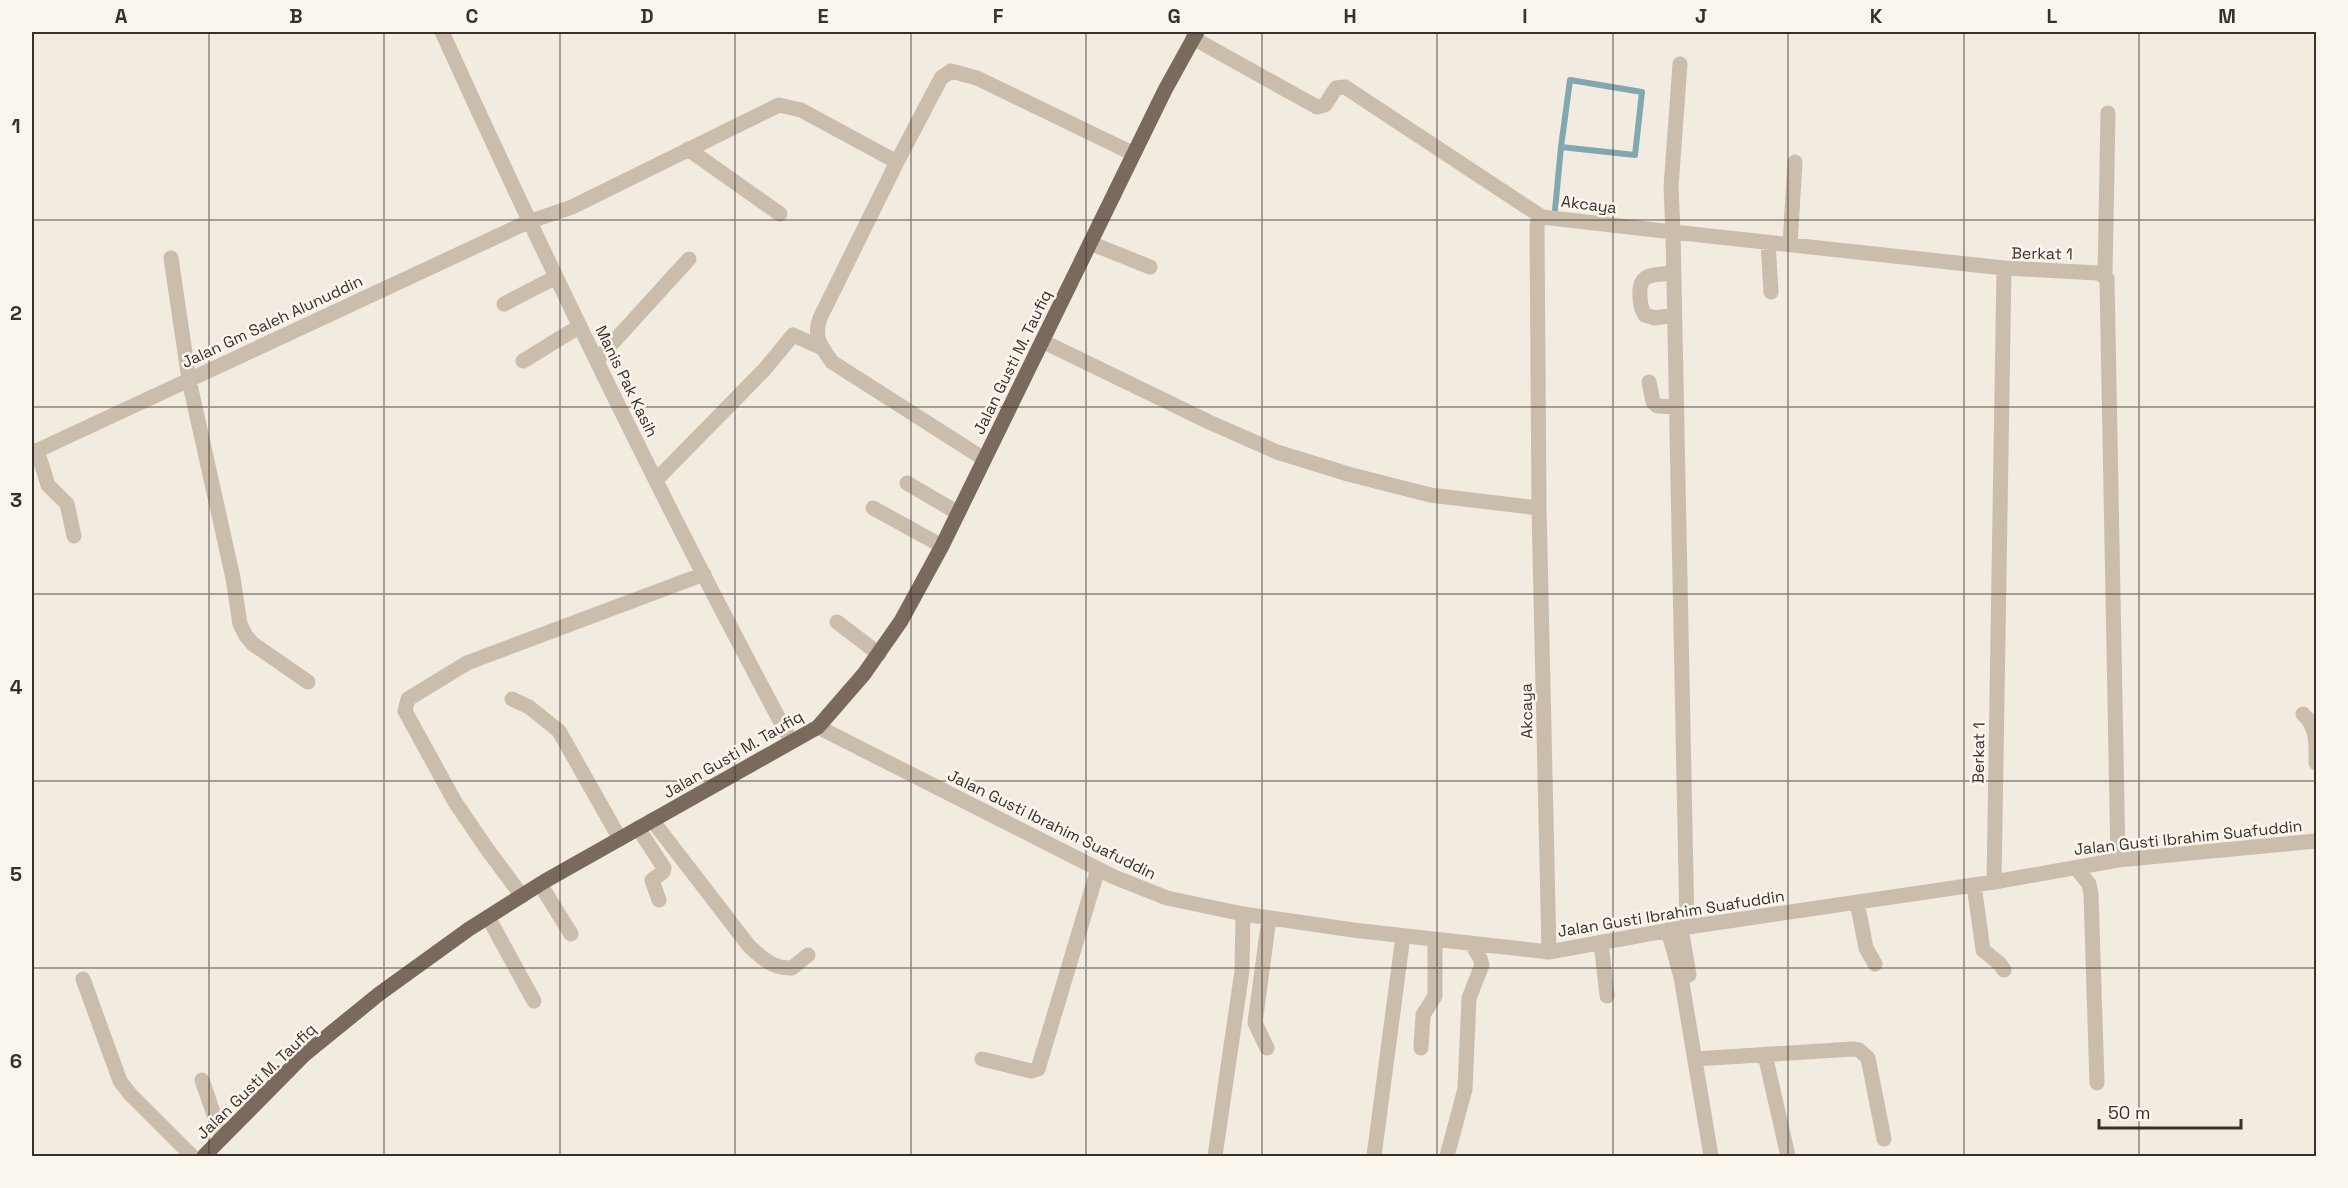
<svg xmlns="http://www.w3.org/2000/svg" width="2348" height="1188" font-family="'Space Grotesk',sans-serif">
<rect width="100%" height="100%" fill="#f2ebe0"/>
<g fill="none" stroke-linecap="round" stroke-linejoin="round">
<path stroke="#80a8ae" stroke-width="6" d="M1555,210L1561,147L1635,155L1642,92L1570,80L1561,147"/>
<path stroke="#cabdac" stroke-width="15" d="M442,32C551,272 666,509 791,741
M1193,38L1317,107L1325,105L1336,88L1345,87L1542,217L1673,232L1687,927
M1680,64L1671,187L1673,232L2004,268
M688,149L780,214
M897,162L820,318C813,336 821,347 832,362L984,459
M1542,217L1538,220L1537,226L1539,508L1549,952
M1768,242L1771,292
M1090,243L1150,267
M1790,245L1795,162
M171,258L189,380L233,578L240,624L246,636L253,644L308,682
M1673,273C1654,275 1638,272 1640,296C1640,304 1641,309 1645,315L1655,318L1674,315
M2105,275L2108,113
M504,304L556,277
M1042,341L1209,422L1277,452L1348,474L1430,495L1539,508
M597,360L689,259
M523,361L580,326
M1649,382L1653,402L1657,406L1676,407
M37,450L48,485L67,504L74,536
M32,453L528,222L572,207L779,105L801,110L897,162L941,78L951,71L977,78L1134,154
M656,480L764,370L793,335L820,347
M907,483L958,513
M873,508L942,546
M837,622L879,654
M512,699L529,707L559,731L620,839
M2303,714C2318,728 2316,744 2316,763
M818,727L1114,877L1167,898L1243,914L1353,930L1549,952L1681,928L1994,882L2118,860L2316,841
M652,820L749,946C762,958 773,969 792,968L808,955
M638,828L664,868L663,872L652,880L659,900
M2076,868L2089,884L2091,894L2097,1083
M1994,882L2004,268L2099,273L2107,279L2118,860
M540,884L571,934
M1974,885L1983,950L2000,964L2004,970
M522,896L487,849L455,802L405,711L408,699L467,663L704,574
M1857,902L1866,948L1875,964
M488,917L534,1001
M1681,928L1689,975
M1668,930L1681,977L1711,1156
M1601,942L1607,996
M83,979L120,1081L130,1094L192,1156
M1267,1048L1255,1023L1269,918
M1421,1048L1423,1015L1435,996V940
M1765,1055L1788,1156
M982,1059L1031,1071L1038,1069L1098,869
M1695,1059L1853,1049L1859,1050L1868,1058L1884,1139
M202,1080L222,1138
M1215,1156L1242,971L1243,914
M1374,1156L1403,936
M1447,1156L1465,1089L1469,998L1482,965L1480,958L1471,943"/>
<path stroke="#7a695d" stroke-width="15" d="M204,1156L304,1055L379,994L469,929L545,881L818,727L864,674L901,621L942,546L1165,90L1197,32"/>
</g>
<path fill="none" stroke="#39302b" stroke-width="1.5" stroke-opacity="0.55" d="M209,32V1156M384,32V1156M560,32V1156M735,32V1156M911,32V1156M1086,32V1156M1262,32V1156M1437,32V1156M1613,32V1156M1788,32V1156M1964,32V1156M2139,32V1156M32,220H2316M32,407H2316M32,594H2316M32,781H2316M32,968H2316"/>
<g text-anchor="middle" stroke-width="5" stroke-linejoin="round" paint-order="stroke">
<g font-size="16" fill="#39302b" stroke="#faf5ed">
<text transform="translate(1589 204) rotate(7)" y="6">Akcaya</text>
<text transform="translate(2042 253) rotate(1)" y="6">Berkat 1</text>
<text transform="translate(272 321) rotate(-25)" y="6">Jalan Gm Saleh Alunuddin</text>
<text transform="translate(1012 362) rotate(-64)" y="6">Jalan Gusti M. Taufiq</text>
<text transform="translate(627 381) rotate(64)" y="6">Manis Pak Kasih</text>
<text transform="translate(1526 711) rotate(-91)" y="6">Akcaya</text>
<text transform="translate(1978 753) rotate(-89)" y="6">Berkat 1</text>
<text transform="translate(733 754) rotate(-30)" y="6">Jalan Gusti M. Taufiq</text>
<text transform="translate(1052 824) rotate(26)" y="6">Jalan Gusti Ibrahim Suafuddin</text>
<text transform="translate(2188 837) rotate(-6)" y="6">Jalan Gusti Ibrahim Suafuddin</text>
<text transform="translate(1671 913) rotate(-9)" y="6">Jalan Gusti Ibrahim Suafuddin</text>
<text transform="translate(256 1081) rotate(-44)" y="6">Jalan Gusti M. Taufiq</text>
</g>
</g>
<rect width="2348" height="1188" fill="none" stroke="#faf5ed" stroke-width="66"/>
<path d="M2099 1119v9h142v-9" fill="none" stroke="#39302b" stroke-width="3"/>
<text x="2108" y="1119" font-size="18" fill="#39302b" stroke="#faf5ed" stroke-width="4.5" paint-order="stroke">50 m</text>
<rect x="33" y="33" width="2282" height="1122" fill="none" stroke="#39302b" stroke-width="2"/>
<g font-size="20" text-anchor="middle" font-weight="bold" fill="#39302b">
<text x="121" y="23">A</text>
<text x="296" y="23">B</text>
<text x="472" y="23">C</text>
<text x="647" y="23">D</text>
<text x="823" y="23">E</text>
<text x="998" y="23">F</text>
<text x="1174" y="23">G</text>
<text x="1350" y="23">H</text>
<text x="1525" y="23">I</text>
<text x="1701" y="23">J</text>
<text x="1876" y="23">K</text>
<text x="2052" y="23">L</text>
<text x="2227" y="23">M</text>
<text x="16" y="133">1</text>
<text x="16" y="320">2</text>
<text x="16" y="507">3</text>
<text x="16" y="694">4</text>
<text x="16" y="881">5</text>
<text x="16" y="1068">6</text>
</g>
</svg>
